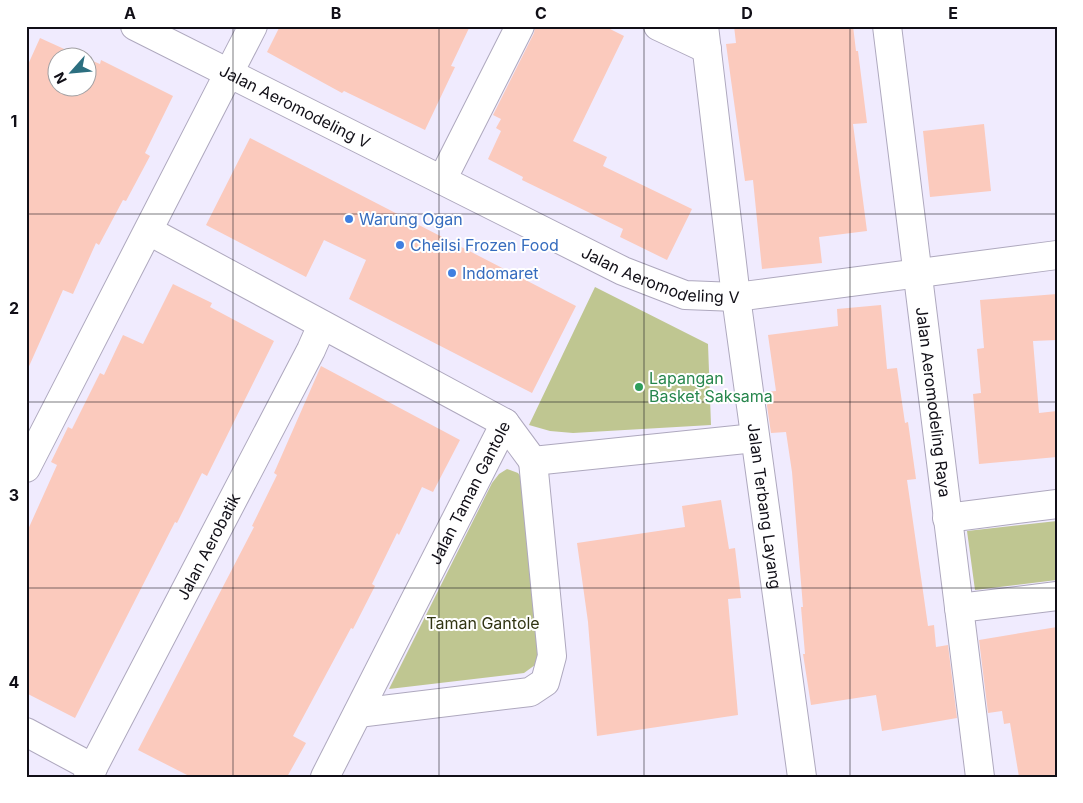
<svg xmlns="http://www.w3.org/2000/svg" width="1083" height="803" font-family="Inter,sans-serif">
<rect width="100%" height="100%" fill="#f0ebfe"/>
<path fill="#bfc691" d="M595,287L708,344L711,425L573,433L550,431L529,425Z
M507,469L518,473L523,480L540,645L535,665L524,673L389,689L492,483L499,474Z
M1057,521V580L975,590L967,531Z"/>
<path fill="#fbcabd" d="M280,26H470L451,66L455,67L425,130L344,91L342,93L267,52Z
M535,26H604L624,36L573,141L607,157L603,166L692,209L667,260L620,237L623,229L522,180L523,177L488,159L501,131L496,128L501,119L493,115L534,33Z
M734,26H853L856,51H858L867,123L853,124L867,231L819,237L822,263L762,269L753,180L745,181L726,44L736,43Z
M40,38L84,58H58V88H88V59L100,64L101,60L173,96L145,153L150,156L126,201L123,200L99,245L96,243L73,294L63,290L26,373V69Z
M984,124L991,191L930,197L923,131Z
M250,138L576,306L532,393L349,299L366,260L324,240L306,277L206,225Z
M173,284L212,303L210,307L274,341L207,476L202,473L177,523L175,522L75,718L26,693V534L57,465L51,462L68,427L72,429L100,373L104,375L123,335L143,344Z
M1057,294V340L1033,341L1039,413L1057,411V457L979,464L973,394L981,393L977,349L984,348L980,300Z
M881,305L887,369L897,368L905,423L908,422L916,479L907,480L928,626L934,625L936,647L948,645L957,718L882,731L876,695L811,705L803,654H805L801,607H803L792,472L786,432L771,433L765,392L776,391L768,335L838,326L837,309Z
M321,366L460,440L433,492L422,487L399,535L397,533L372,584L375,586L353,629L351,628L293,736L306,743L287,777H191L138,750L254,527L252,526L277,475L274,473Z
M721,500L729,549L735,548L741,598L728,599L738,715L597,736L588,622L577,543L685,527L682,506Z
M1057,627V777H1019L1010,723L1004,724L1002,711L988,713L979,640Z"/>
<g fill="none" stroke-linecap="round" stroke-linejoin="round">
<g stroke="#aea8be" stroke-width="30">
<g id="minor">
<path id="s1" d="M135,26L623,271L685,295L736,297L1057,255"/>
<path d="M658,26L707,49"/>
<path id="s2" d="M704,26L736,297L802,777"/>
<path id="s3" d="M887,26L980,777"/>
<path d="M442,180L520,26"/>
<path d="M149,231L505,423L533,461L755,438"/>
<path d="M26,468L253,26"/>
<path d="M947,518L1057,504"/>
<path d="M959,608L1057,596"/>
<path d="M358,713L530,692L545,682L552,656L533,461"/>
<path d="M26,732L93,768"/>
<path id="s4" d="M88,777L311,350L322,325"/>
<path id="s5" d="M325,777L505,423"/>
</g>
</g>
<use href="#minor" stroke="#fff" stroke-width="28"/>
</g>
<path fill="none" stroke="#110f17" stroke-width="1" stroke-opacity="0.55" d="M233,26V777M439,26V777M644,26V777M850,26V777M26,214H1057M26,402H1057M26,588H1057"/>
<g fill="#3f7fe0" stroke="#fff" stroke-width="2">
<circle cx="349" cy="219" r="5"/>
<circle cx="400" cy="245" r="5"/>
<circle cx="452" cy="273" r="5"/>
</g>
<circle fill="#2e9e5b" stroke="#fff" stroke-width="2" cx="639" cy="387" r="5"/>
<g text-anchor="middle" stroke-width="4" stroke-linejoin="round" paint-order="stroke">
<g font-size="16" fill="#110f17" stroke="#fff">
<text dy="6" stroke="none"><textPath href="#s1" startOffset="179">Jalan Aeromodeling V</textPath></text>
<text dy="6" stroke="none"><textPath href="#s1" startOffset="584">Jalan Aeromodeling V</textPath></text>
<text dy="6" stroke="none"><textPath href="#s3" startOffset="379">Jalan Aeromodeling Raya</textPath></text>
<text dy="6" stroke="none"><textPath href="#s5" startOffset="319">Jalan Taman Gantole</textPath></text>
<text dy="6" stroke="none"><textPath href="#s2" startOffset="484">Jalan Terbang Layang</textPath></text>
<text dy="6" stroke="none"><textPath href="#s4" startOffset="260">Jalan Aerobatik</textPath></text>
</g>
<g font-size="16" fill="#366cbe" stroke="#fff" text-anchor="start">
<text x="359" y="225">Warung Ogan</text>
<text x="410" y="251">Cheilsi Frozen Food</text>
<text x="462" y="279">Indomaret</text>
</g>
<g font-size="16" fill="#27864d" stroke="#fff" text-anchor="start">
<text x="649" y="384">Lapangan<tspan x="649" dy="18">Basket Saksama</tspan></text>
</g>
<g font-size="16" fill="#313413" stroke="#fff">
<text x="483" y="629">Taman Gantole</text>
</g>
</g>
<rect width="1083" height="803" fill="none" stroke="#ffffff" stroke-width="55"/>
<g transform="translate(72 72) rotate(243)"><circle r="24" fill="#ffffff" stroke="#a09fa2"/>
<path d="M0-4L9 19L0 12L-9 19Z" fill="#2c6f80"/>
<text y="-8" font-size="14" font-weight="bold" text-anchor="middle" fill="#110f17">N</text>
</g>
<rect x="28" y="28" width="1028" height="748" fill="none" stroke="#110f17" stroke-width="2"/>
<g font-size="16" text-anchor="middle" font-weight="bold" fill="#110f17">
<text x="130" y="19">A</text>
<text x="336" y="19">B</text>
<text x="541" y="19">C</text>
<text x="747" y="19">D</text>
<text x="953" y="19">E</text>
<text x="14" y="127">1</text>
<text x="14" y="314">2</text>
<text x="14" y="501">3</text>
<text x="14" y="688">4</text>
</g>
</svg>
